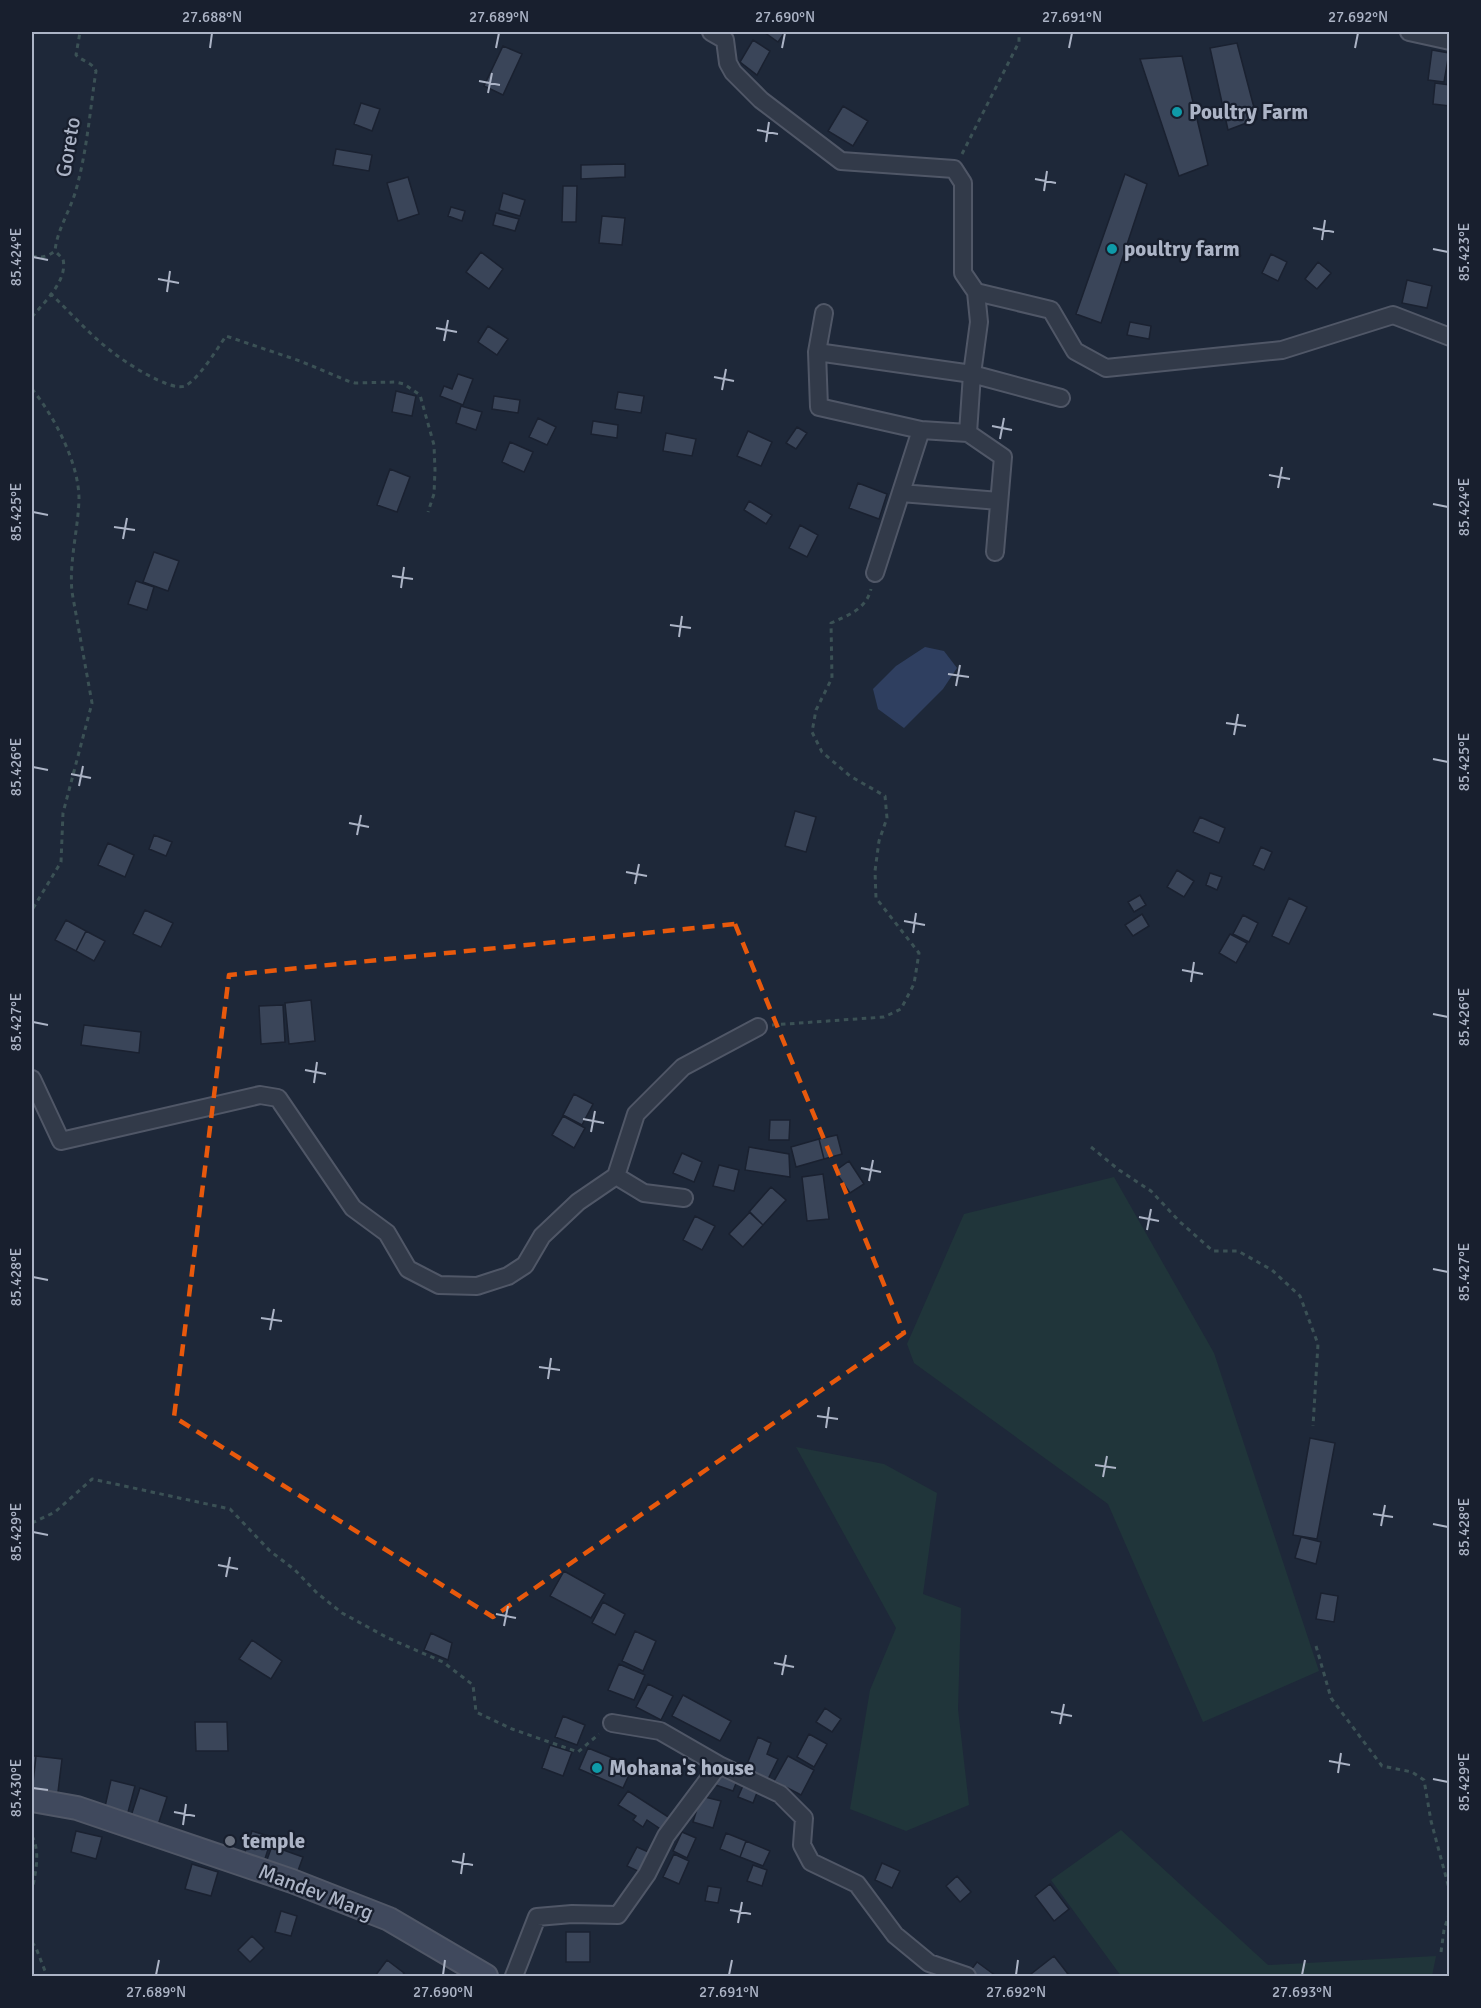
<svg xmlns="http://www.w3.org/2000/svg" width="1481" height="2008" font-family="Signika,sans-serif">
<rect width="100%" height="100%" fill="#1e2839"/>
<path fill="#20353a" d="M1114,1177L1214,1353L1319,1671L1203,1722L1108,1504L914,1363L907,1344L964,1214Z
M796,1447L884,1464L937,1493L923,1594L961,1608L958,1709L969,1805L906,1831L850,1809L870,1690L896,1628Z
M1121,1830L1268,1965L1436,1956L1432,1976H1121L1051,1880Z"/>
<path fill="#2f3f60" d="M925,647L944,651L957,668L943,689L904,728L878,709L873,689L896,666Z"/>
<path fill="#3a4559" stroke="#1a2130" stroke-width="1.5" d="M764,32H785L778,42Z
M753,40L770,51L757,75L740,62Z
M1237,43L1257,119L1228,130L1210,48Z
M503,46L522,54L503,95L484,86Z
M1432,50L1449,53L1444,82L1428,80Z
M1182,56L1208,165L1179,176L1140,59Z
M1435,83L1450,85V106L1433,104Z
M361,103L380,109L372,131L354,124Z
M843,106L868,121L853,146L828,131Z
M336,149L372,155L369,171L333,165Z
M625,164V177L581,179V165Z
M1125,174L1147,184L1101,323L1076,314Z
M408,177L419,214L398,221L387,183Z
M563,186H577L576,222H562Z
M503,193L525,200L520,216L499,210Z
M451,207L465,211L462,221L448,216Z
M496,213L519,219L515,231L493,225Z
M602,216L625,218L622,245L599,243Z
M481,252L503,269L489,289L466,272Z
M1271,254L1287,262L1278,281L1262,273Z
M1318,262L1331,273L1317,289L1305,279Z
M1407,280L1432,286L1427,308L1402,303Z
M1130,322L1151,326L1149,339L1127,335Z
M488,326L508,339L497,355L478,342Z
M458,374L473,379L463,405L440,396L444,386L452,389Z
M396,391L416,396L412,416L392,412Z
M618,392L644,396L641,413L615,409Z
M494,396L520,400L518,413L492,409Z
M461,406L482,412L476,430L456,423Z
M538,418L556,427L547,445L529,437Z
M593,421L618,425L617,438L591,434Z
M797,427L807,433L796,449L786,443Z
M748,431L772,442L761,466L737,456Z
M666,433L696,439L692,456L663,451Z
M510,442L533,452L524,472L502,462Z
M390,469L410,477L397,512L377,505Z
M858,483L887,494L879,519L849,508Z
M749,501L772,515L766,524L744,510Z
M800,525L818,535L807,557L789,548Z
M154,552L179,561L168,591L143,582Z
M136,581L154,587L147,610L128,604Z
M795,811L816,817L806,852L785,846Z
M1200,817L1225,828L1219,843L1193,832Z
M154,835L172,842L166,856L149,849Z
M108,843L134,855L125,877L98,865Z
M1261,847L1272,852L1264,870L1253,865Z
M1177,870L1194,881L1184,897L1167,887Z
M1210,873L1222,877L1217,890L1206,885Z
M1140,895L1146,905L1134,912L1128,902Z
M1289,898L1307,907L1289,944L1272,936Z
M145,910L173,923L161,947L133,934Z
M1142,914L1149,926L1133,936L1125,925Z
M1243,915L1258,923L1249,942L1233,934Z
M66,920L86,931L76,951L55,940Z
M86,931L105,941L94,961L76,951Z
M1230,934L1247,943L1236,963L1219,953Z
M311,1000L315,1041L289,1044L285,1003Z
M283,1005L285,1042L261,1044L259,1006Z
M84,1025L141,1032L139,1053L81,1045Z
M574,1094L593,1104L582,1125L563,1115Z
M563,1116L585,1128L574,1148L552,1135Z
M770,1120H790L789,1140H769Z
M837,1135L842,1154L824,1159L819,1139Z
M819,1139L824,1159L796,1167L791,1147Z
M749,1147L789,1154L790,1177L745,1170Z
M682,1153L702,1162L694,1182L673,1173Z
M849,1161L864,1184L850,1193L835,1171Z
M719,1165L739,1170L734,1191L713,1186Z
M823,1174L829,1219L807,1221L802,1177Z
M771,1187L786,1200L763,1225L749,1212Z
M750,1212L763,1225L743,1247L729,1234Z
M695,1216L715,1226L702,1250L683,1240Z
M1310,1438L1335,1443L1317,1539L1293,1535Z
M1301,1537L1321,1542L1316,1564L1295,1558Z
M564,1571L605,1594L591,1618L550,1596Z
M1321,1593L1338,1596L1334,1622L1316,1619Z
M603,1602L625,1614L615,1635L592,1623Z
M635,1631L656,1641L643,1671L622,1661Z
M431,1633L452,1643L448,1660L424,1650Z
M252,1640L282,1661L271,1679L239,1659Z
M619,1664L645,1675L634,1700L608,1690Z
M648,1684L673,1696L661,1720L636,1707Z
M683,1695L731,1721L720,1741L672,1716Z
M825,1708L841,1719L832,1732L816,1722Z
M563,1716L585,1725L577,1745L555,1737Z
M195,1722H227L228,1751H196Z
M809,1734L827,1744L814,1767L797,1757Z
M758,1737L771,1743L767,1754L778,1759L768,1779L745,1769Z
M550,1745L572,1752L563,1776L542,1768Z
M588,1748L615,1759L612,1767L629,1775L623,1788L579,1769Z
M32,1756H36L32,1792Z
M36,1756L62,1759L57,1800L32,1792Z
M788,1756L814,1770L801,1795L774,1781Z
M718,1768L739,1776L733,1791L713,1784Z
M746,1779L760,1785L753,1803L738,1797Z
M111,1780L135,1786L127,1816L104,1811Z
M140,1788L167,1797L158,1825L131,1816Z
M628,1791L673,1820L665,1832L647,1820L643,1827L633,1820L636,1816L618,1805Z
M701,1796L721,1801L713,1828L693,1822Z
M76,1831L102,1837L96,1859L71,1852Z
M252,1831L272,1837L262,1868L242,1861Z
M682,1832L696,1838L687,1858L673,1851Z
M726,1833L746,1841L740,1857L720,1849Z
M746,1841L770,1851L763,1866L740,1857Z
M272,1846L303,1857L295,1879L264,1868Z
M637,1847L653,1854L644,1874L627,1866Z
M674,1854L689,1861L679,1884L663,1877Z
M882,1863L900,1871L892,1888L875,1880Z
M192,1864L218,1872L211,1896L185,1889Z
M753,1865L767,1870L762,1886L747,1881Z
M957,1876L971,1892L960,1902L946,1886Z
M1050,1884L1069,1909L1054,1921L1035,1896Z
M708,1886L721,1888L718,1903L705,1901Z
M281,1911L297,1916L291,1936L275,1932Z
M566,1932H590V1962H566Z
M252,1936L264,1948L250,1962L238,1950Z
M1054,1956L1068,1974L1064,1976H1033L1031,1974Z
M387,1960L404,1973L402,1976H375Z
M977,1962L996,1976H971L968,1974Z"/>
<g fill="none" stroke-linecap="round" stroke-linejoin="round">
<g stroke="#505767" stroke-width="20">
<path id="street" d="M711,32L725,40L728,63L733,72L761,100L841,161L954,169L963,183V273L976,292L1051,310L1075,351L1106,368L1282,350L1393,315L1450,337
M1409,32L1450,41
M824,313L817,352L819,407L921,430L968,433L1003,457L995,552
M817,352L972,374L1061,398
M968,433L972,374L979,322L976,292
M901,493L999,501
M875,573L921,430
M32,1079L61,1141L260,1095L278,1098L353,1208L387,1233L408,1269L439,1285L477,1286L508,1276L525,1265L542,1236L578,1202L616,1176L636,1114L683,1067L758,1027
M616,1176L644,1193L684,1198
M719,1765L780,1794L804,1818L802,1845L811,1862L857,1884L895,1935L929,1963L967,1976
M514,1976L537,1917L572,1914L618,1915L647,1874L666,1836L719,1765L660,1731L612,1723"/>
</g>
<g stroke="#505767" stroke-width="26">
<path id="secondary" d="M32,1800L77,1808L292,1881L389,1919L486,1976"/>
</g>
<path stroke="#3b5155" stroke-width="3" stroke-dasharray="4.5 4.5" stroke-linecap="butt" d="M962,154L1019,42V32
M32,256C41,258 47,257 55,251C57,230 70,211 76,190C87,151 90,110 96,71C91,61 83,62 76,55L80,32
M50,293C70,312 89,334 111,351C123,361 170,392 185,386C198,380 217,349 226,336L300,361L348,381L355,383L395,382L404,384L420,395L434,445L435,470L434,494L428,512
M32,317C44,302 68,281 63,259L55,251
M32,389C54,416 79,463 79,499C78,531 69,561 72,592L92,703L63,813L61,862L32,910
M772,1025L884,1017L901,1009L914,984L919,953L876,898L875,871L879,841L887,818L885,796L850,776L822,752L812,732L816,710L832,678L831,623C849,615 866,609 871,589
M1091,1147L1119,1170L1151,1191L1180,1222L1213,1251H1238L1272,1270L1300,1296L1318,1344L1313,1426
M32,1523L55,1512L92,1479L230,1509L270,1551L295,1570L317,1593L342,1613L388,1638L443,1662L473,1685L476,1712L512,1729L578,1752L599,1734
M1316,1646L1331,1698L1382,1766L1412,1772L1424,1780L1431,1821L1450,1892
M32,1836C41,1853 35,1873 32,1892
M32,1942L36,1948L47,1976
M1441,1952L1444,1930L1450,1911"/>
<use href="#street" stroke="#323a49" stroke-width="16"/>
<use href="#secondary" stroke="#40495d" stroke-width="22"/>
</g>
<path fill="none" stroke="#e8590c" stroke-width="4.5" stroke-dasharray="12 8" stroke-linejoin="round" d="M735,924L904,1333L493,1617L174,1417L229,975Z"/>
<path fill="none" stroke="#acb4c6" stroke-width="2" d="M210,48L212,33M496,48L499,33M782,48L785,33M1069,48L1072,33M1355,48L1358,33M479,81L500,85M488,93L492,73M757,130L778,134M766,142L769,122M1035,179L1056,183M1044,191L1047,171M1313,228L1334,232M1322,240L1325,220M1433,249L1448,252M33,257L48,260M158,279L179,283M167,292L170,271M436,328L457,332M444,341L448,320M714,377L734,381M722,390L726,369M992,426L1012,430M1000,439L1004,418M1269,475L1290,479M1278,488L1282,467M1433,504L1448,507M33,512L48,515M114,527L135,530M123,539L127,518M392,576L413,579M401,588L404,567M670,625L691,628M679,637L682,616M948,674L969,677M956,686L960,665M1226,723L1246,726M1234,735L1238,714M1433,759L1448,762M33,767L48,770M71,774L91,778M79,786L83,766M349,823L369,827M357,835L361,815M626,872L647,876M635,884L639,864M904,921L925,925M913,933L916,913M1182,970L1203,974M1191,982L1194,962M1433,1014L1448,1017M33,1022L48,1025M305,1070L326,1074M314,1083L317,1062M583,1119L604,1123M591,1132L595,1111M861,1168L881,1172M869,1181L873,1160M1139,1217L1159,1221M1147,1230L1151,1209M1433,1269L1448,1272M33,1277L48,1280M261,1318L282,1321M270,1330L274,1309M539,1367L560,1370M548,1379L551,1358M817,1416L838,1419M826,1428L829,1407M1095,1465L1116,1468M1103,1477L1107,1456M1373,1514L1393,1517M1433,1524L1448,1527M1381,1526L1385,1505M33,1532L48,1535M218,1565L238,1569M226,1577L230,1557M496,1614L516,1618M504,1626L508,1606M774,1663L794,1667M782,1675L786,1655M1051,1712L1072,1716M1060,1724L1064,1704M1329,1761L1350,1765M1338,1773L1341,1753M1433,1779L1448,1782M33,1788L48,1790M174,1812L195,1816M183,1825L186,1804M452,1861L473,1865M461,1874L464,1853M730,1910L751,1914M738,1923L742,1902M156,1975L159,1960M443,1975L445,1960M729,1975L732,1960M1016,1975L1018,1960M1302,1975L1305,1960"/>
<g fill="#0f9aa8" stroke="#181f2e" stroke-width="2">
<circle cx="1177" cy="112" r="6"/>
<circle cx="1112" cy="249" r="6"/>
<circle cx="597" cy="1768" r="6"/>
</g>
<circle fill="#6b7280" stroke="#181f2e" stroke-width="2" cx="230" cy="1841" r="6"/>
<g text-anchor="middle" stroke-width="4.5" stroke-linejoin="round" paint-order="stroke">
<g font-size="21" font-weight="bold" fill="#acb4c6" stroke="#181f2e" text-anchor="start">
<text x="1189" y="119">Poultry Farm</text>
<text x="1124" y="256">poultry farm</text>
<text x="609" y="1775">Mohana's house</text>
<text x="242" y="1848">temple</text>
</g>
<g font-size="21" fill="#acb4c6" stroke="#181f2e">
<text transform="translate(68 147) rotate(-80)" y="7">Goreto</text>
<text transform="translate(316 1892) rotate(21)" y="7">Mandev Marg</text>
</g>
</g>
<rect width="1481" height="2008" fill="none" stroke="#181f2e" stroke-width="66"/>
<rect x="33" y="33" width="1415" height="1942" fill="none" stroke="#acb4c6" stroke-width="2"/>
<g font-size="15" text-anchor="middle" fill="#acb4c6">
<text x="212" y="22">27.688°N</text>
<text x="499" y="22">27.689°N</text>
<text x="785" y="22">27.690°N</text>
<text x="1072" y="22">27.691°N</text>
<text x="1358" y="22">27.692°N</text>
<text transform="translate(1464 252) rotate(-90)" y="5">85.423°E</text>
<text transform="translate(16 257) rotate(-90)" y="5">85.424°E</text>
<text transform="translate(1464 507) rotate(-90)" y="5">85.424°E</text>
<text transform="translate(16 512) rotate(-90)" y="5">85.425°E</text>
<text transform="translate(1464 762) rotate(-90)" y="5">85.425°E</text>
<text transform="translate(16 767) rotate(-90)" y="5">85.426°E</text>
<text transform="translate(1464 1017) rotate(-90)" y="5">85.426°E</text>
<text transform="translate(16 1022) rotate(-90)" y="5">85.427°E</text>
<text transform="translate(1464 1272) rotate(-90)" y="5">85.427°E</text>
<text transform="translate(16 1277) rotate(-90)" y="5">85.428°E</text>
<text transform="translate(1464 1527) rotate(-90)" y="5">85.428°E</text>
<text transform="translate(16 1532) rotate(-90)" y="5">85.429°E</text>
<text transform="translate(1464 1782) rotate(-90)" y="5">85.429°E</text>
<text transform="translate(16 1788) rotate(-90)" y="5">85.430°E</text>
<text x="156" y="1997">27.689°N</text>
<text x="443" y="1997">27.690°N</text>
<text x="729" y="1997">27.691°N</text>
<text x="1016" y="1997">27.692°N</text>
<text x="1302" y="1997">27.693°N</text>
</g>
</svg>
